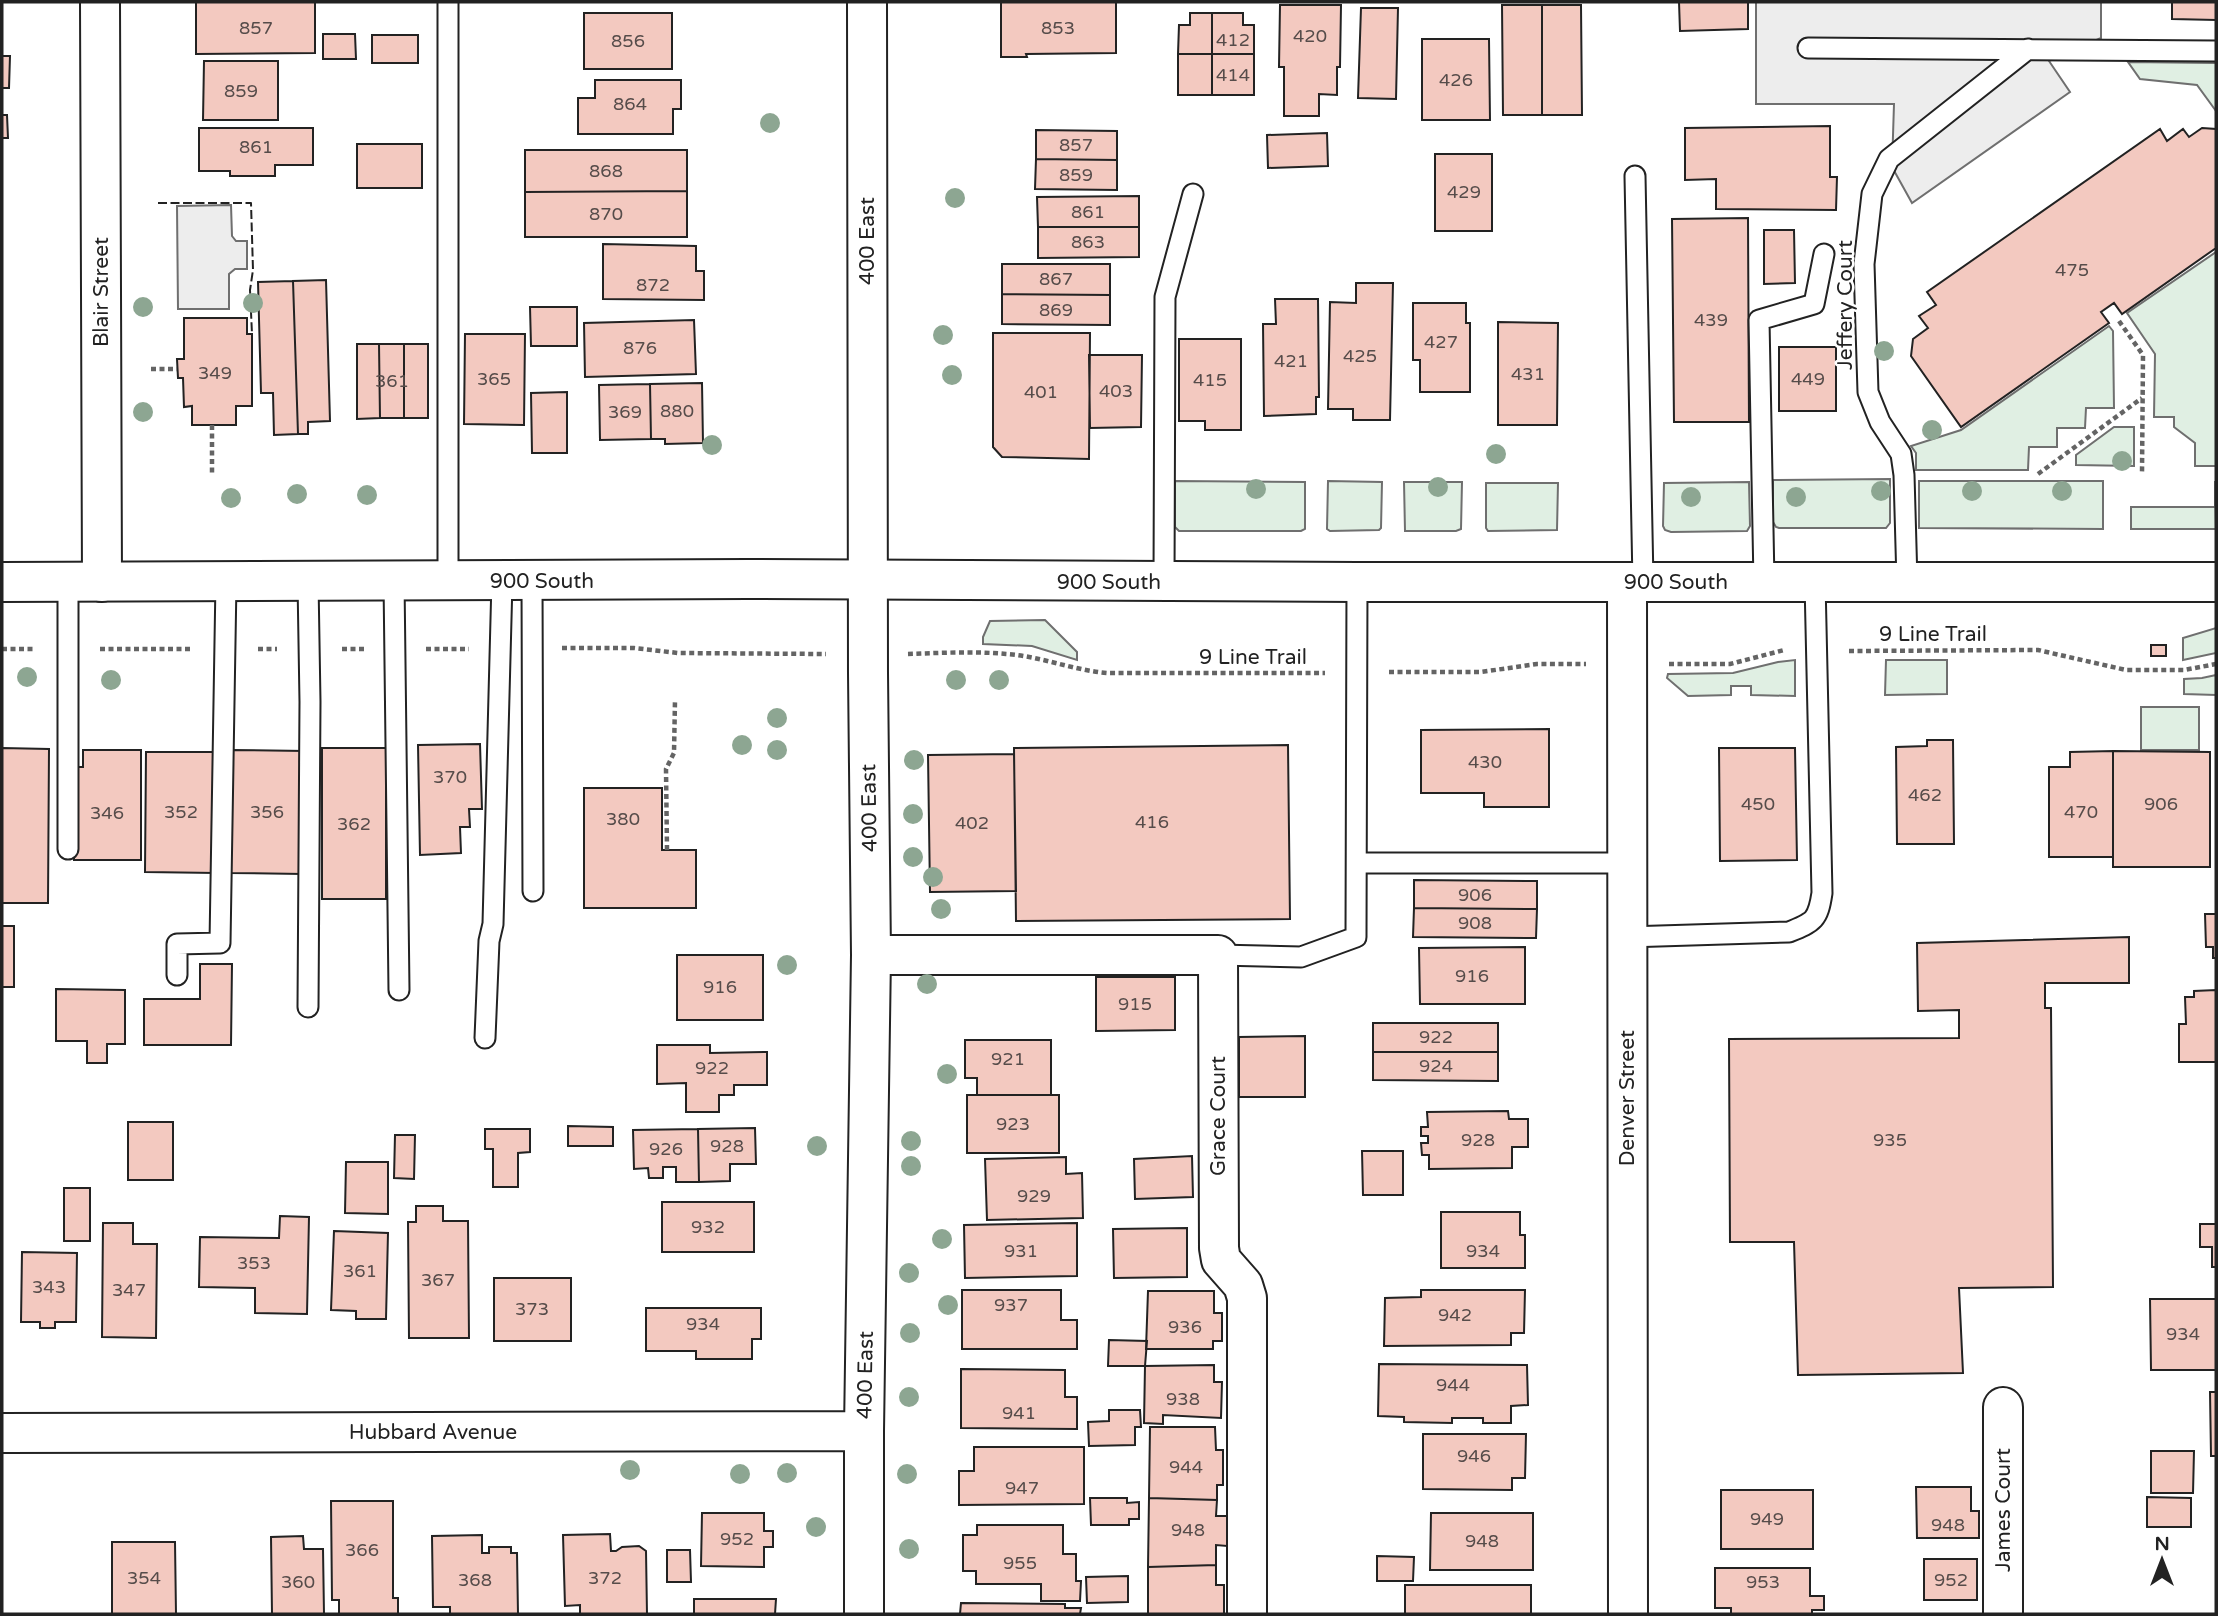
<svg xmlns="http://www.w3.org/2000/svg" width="2218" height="1616" font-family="'Varela Round',sans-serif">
<rect width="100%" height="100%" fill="#fff"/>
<path fill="#e0efe3" stroke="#6f6f6f" stroke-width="2" d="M2128,62L2216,63V111L2197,85L2140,79Z
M2216,252V466H2195V443L2174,427V417H2154L2155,354L2127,313Z
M2109,326L2113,331L2114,408H2086L2085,428H2057V447H2029L2028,470H1916V453L1911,446L1961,430Z
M2114,427H2134V466L2076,465V455Z
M1890,479V523L1886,528H1779L1776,527L1773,522V480Z
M1175,481L1305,482V529L1301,531H1179L1175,527Z
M1328,481L1382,482L1381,528L1379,530L1330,531L1327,529Z
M1919,481H2103V529L1919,528Z
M2215,481L2216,529H2131V507H2215Z
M1404,482H1462L1461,529L1456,531H1405Z
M1749,482L1750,526L1747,531L1671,532L1665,530L1663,526L1664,483Z
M1486,483H1558L1557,530L1488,531L1486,528Z
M1045,620L1077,652V660L1032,646L983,644V637L990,621Z
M2216,628V653L2183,660V638Z
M1795,660V696L1751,695V686H1731V695L1688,696L1667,678L1668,674L1733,673L1778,662Z
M1886,660H1947V694L1885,695Z
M2216,675V695L2184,694V679L2202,678Z
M2141,707H2199V750H2141Z"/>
<path fill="#ededed" stroke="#6f6f6f" stroke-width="2" d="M1756,2H2101V38L2049,61L2070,92L1912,203L1892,167L1894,104H1756Z
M231,205L232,236L236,241H247V269H235L229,274V309H178L177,206Z"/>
<path fill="#f3c9c0" stroke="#222" stroke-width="2" d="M196,2H315V53L196,54Z
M1001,2H1116V53L1026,54L1027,57H1001Z
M1679,2H1748V29L1680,31Z
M2172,2H2216V20L2172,19Z
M1280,5H1341L1340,67H1337V95L1319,94V116H1284V67H1279Z
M1502,5H1542V115H1503Z
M1542,5H1581L1582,115H1542Z
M1361,8H1398L1396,99L1358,98Z
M584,13H672V69H584Z
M1190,13H1212V54H1178L1179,25H1190Z
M1212,13H1243V25H1254V54H1212Z
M323,34H355L356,59H323Z
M372,35H418V63H372Z
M1422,39H1489L1490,120H1422Z
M1178,54H1212V95H1178Z
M1212,54H1254V95H1212Z
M2,56H10L9,88H2Z
M204,61H278V120H203Z
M595,80H681V109H673V134H578V98H595Z
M2,115H7L8,138H2Z
M1830,126V177H1837L1836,210L1716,209V179L1685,180V128Z
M199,128H313V165H275V176H230V171H199Z
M2202,128L2216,129V248L2122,314L2114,303L2101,312L2109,323L1961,427L1911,356L1913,339L1928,328L1919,316L1936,305L1927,292L2160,129L2167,141L2183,129L2189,137Z
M1036,130L1117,131V160L1036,159Z
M1327,133L1328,166L1268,168L1267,135Z
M357,144H422V188H357Z
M525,150H687V191L525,192Z
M1435,154H1492V231H1435Z
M1036,159L1117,160V190L1035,189Z
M687,191V237H525V192Z
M1139,196V227H1038L1037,197Z
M1748,218L1749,422H1674L1672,219Z
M1038,227H1139V257L1038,258Z
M1764,230H1794L1795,283L1764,284Z
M603,244L696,246V271H704V300L603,299Z
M1002,264H1110V295L1002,294Z
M326,280L330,421L308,422V434H298L293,281Z
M293,281L298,434L274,435L273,393H261L258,282Z
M1356,283H1393L1390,420H1353V409H1328L1330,302L1356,303Z
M1002,294L1110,295V325L1002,324Z
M1275,299H1318L1319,397H1316V414L1264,416L1263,324H1276Z
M1413,303H1466V323H1470V392H1420V360H1413Z
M530,307H577V346H531Z
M184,318H247V334H252V406H236V425H192V406L184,407L183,378H178L177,359H184Z
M694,320L696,374L585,377L584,323Z
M1498,322L1558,323L1557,425H1498Z
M993,333H1090L1089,459L1002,457L993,447Z
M465,334H525L524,425L464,424Z
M1179,339H1241V430H1205V421H1179Z
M357,344H379L380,418L357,419Z
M379,344H404V418H380Z
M404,344H428V418H404Z
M1779,347H1836V411H1779Z
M1089,355H1142L1141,427L1090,428Z
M702,383L703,443L665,444V439H651L650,384Z
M650,384L651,439L600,440L599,385Z
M567,392V453H532L531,393Z
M2151,645H2166V656H2151Z
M1549,729V807H1484V793H1421V730Z
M1927,740H1953L1954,844H1897L1896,747L1927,746Z
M480,744L482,809H469L470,827H460L461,853L420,855L418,745Z
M1288,745L1290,919L1016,921L1014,748Z
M2,748L49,749L48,903H2Z
M322,748H386V899H322Z
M1719,748H1795L1797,860L1720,861Z
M83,750H141V860H74V767H83Z
M230,750L305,751L303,874L229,873Z
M2113,751V857H2049V767H2070V752Z
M2113,751L2210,752V867H2113Z
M146,752H216V873L145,872Z
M1014,754L1016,891L930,892L928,755Z
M584,788H662V850H696V908H584Z
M1414,880L1537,881V909L1414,908Z
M1414,908L1537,909L1536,938L1413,937Z
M2205,914H2216V958H2213V947H2206Z
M2,926H14V987H2Z
M2129,937V983H2045V1008H2051L2053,1287L1959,1288L1963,1373L1798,1375L1794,1242H1730L1729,1039L1959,1038V1010L1918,1011L1917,943Z
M1525,947V1004H1420L1419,948Z
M677,955H763V1020H677Z
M200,964H232L231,1045H144V999H200Z
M1096,977H1175V1030L1096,1031Z
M56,989L125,990V1044H107V1063H87V1041H56Z
M2216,990V1062H2179V1024H2186L2185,997H2194V991Z
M1373,1023H1498V1052H1373Z
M1305,1036V1097H1239V1037Z
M965,1040H1051V1095H977V1078H965Z
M657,1045H710V1053L767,1052V1085H734V1095H719V1112H686V1083L657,1084Z
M1373,1052H1498V1081L1373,1080Z
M967,1095H1059V1153H967Z
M1508,1111L1509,1119H1528V1147H1512V1168L1429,1169V1155H1422L1421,1143H1428V1136H1421V1127H1428L1427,1112Z
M128,1122H173V1180H128Z
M568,1126L613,1127V1146H568Z
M755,1128L756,1164H730V1181L699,1182L698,1129Z
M485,1129H530V1152L518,1153V1187H493V1149H485Z
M698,1129L699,1182H676V1167H663V1178H649L648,1168L634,1169L633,1130Z
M395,1135H415L414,1179L394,1178Z
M1362,1151H1403V1195H1363Z
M1192,1156L1193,1197L1135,1199L1134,1159Z
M1066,1157V1174L1082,1173L1083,1218L987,1220L985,1159Z
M346,1162H388V1214L345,1213Z
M64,1188H90V1241H64Z
M662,1202H754V1252H662Z
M416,1206H443V1221H468L469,1338H409L408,1222H416Z
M1441,1212H1520V1235H1525V1268H1441Z
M280,1216L309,1217L307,1314L255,1313V1288L199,1287L200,1237L279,1238Z
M103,1223H133V1244H157L156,1338L102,1337Z
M1077,1223V1276L965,1278L964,1225Z
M2200,1224H2216V1267H2212V1247H2200Z
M1187,1228V1277L1114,1278L1113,1229Z
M334,1231L388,1233L386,1319H356V1311L331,1310Z
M22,1252L77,1253L76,1322H55V1328H40V1322H21Z
M494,1278H571V1341H494Z
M962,1290H1061V1320H1077V1349H962Z
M1421,1290H1525L1524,1333H1511V1345L1384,1346L1385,1298L1421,1297Z
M1148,1291H1214V1313H1222V1341H1213V1349H1146Z
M2150,1299H2216V1370H2151Z
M646,1308H761V1339H752V1359H696V1351H646Z
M1109,1340L1147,1341L1145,1366H1108Z
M1379,1364L1527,1365L1528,1405L1511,1406V1423H1483V1418H1452V1423L1404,1422V1417L1378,1416Z
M1214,1365V1382H1222L1221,1418L1163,1415V1424L1144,1423L1145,1366Z
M961,1369L1065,1370V1397H1077V1429L961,1428Z
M2210,1392H2216V1456H2211Z
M1109,1410H1140L1141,1427H1135V1445L1089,1446L1088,1422L1109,1421Z
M1150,1427H1215L1216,1450H1223V1485H1217V1500L1149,1498Z
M1423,1434H1526L1525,1478H1512V1490L1423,1489Z
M974,1447H1084V1504L959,1505V1471H974Z
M2151,1451H2194L2193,1493H2151Z
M1916,1487H1971V1511H1979V1538H1917Z
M1721,1490H1813V1549H1721Z
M2147,1497L2191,1498V1527H2147Z
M1090,1498H1127V1503L1139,1502V1519H1129V1525H1091Z
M1149,1498L1217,1500L1216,1516H1227V1546L1216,1545V1565L1148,1567Z
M331,1501H393V1598H398V1614H339V1600H332Z
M702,1513H764V1531H773V1547H764V1567L701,1566Z
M1431,1513H1533V1570H1430Z
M977,1525H1063V1554H1076V1581H1081L1080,1601H1041V1584H976V1571H963V1535H977Z
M610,1534L611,1551H616L622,1547L639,1546L646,1551L647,1614H580V1605L565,1606L563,1535Z
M482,1535V1553H489V1547H511V1553H517L518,1614H450V1607H433L432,1536Z
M303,1536L304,1549H323L324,1614H272L271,1537Z
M112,1542H175L176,1614H112Z
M667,1550H690L691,1582H667Z
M1377,1556L1414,1557L1413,1581H1377Z
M1924,1559H1977V1600H1924Z
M1216,1565V1585H1224V1614H1148V1567Z
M1715,1568H1810V1596H1824V1610H1812V1614H1731V1608H1715Z
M1128,1576V1602L1087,1603L1086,1577Z
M1405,1585H1531V1614H1405Z
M694,1599H776L775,1614H694Z
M961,1603L1065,1604V1608H1081L1080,1614H960Z"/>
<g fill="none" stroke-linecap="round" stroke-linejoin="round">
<g stroke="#222" stroke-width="23">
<path id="lane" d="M448,2V581
M1808,48L2216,51
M1635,176L1643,582
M394,581L399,990
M532,581L533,891
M68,582V849
M1164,582L1165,297L1193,194
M1764,582L1759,320L1814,304L1824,254
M1907,582L1904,475L1901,454L1880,422L1868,392L1864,264L1872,194L1889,159L2028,49
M1357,863H1627
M1627,937L1789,932C1814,922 1818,920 1822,893L1815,582
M1218,955L1301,957L1356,937L1357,582
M177,975V944L220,943L226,582
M308,1007L310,702L308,582
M485,1038L489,941L493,924L502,581"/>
</g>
<g stroke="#222" stroke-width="42">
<path id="street" d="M100,2L102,582
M1627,582L1628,1614
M871,955H1218L1219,1248L1221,1260L1243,1285L1247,1298V1614
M2003,1407V1614
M2,1433L864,1431
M864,1614V1431L871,955L868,673L867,2"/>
</g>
<g stroke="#222" stroke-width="42">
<path id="secondary" d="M2,582L747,579L1357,582H2216"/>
</g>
<path stroke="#646464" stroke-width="4.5" stroke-dasharray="5 3.5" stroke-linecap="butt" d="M2119,321L2143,355L2142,474
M151,369H177
M212,425V476
M2038,474L2142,398
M562,648H634L678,653L826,654
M2,649H35
M100,649H193
M258,649H277
M342,649H364
M426,649H469
M1849,651L2038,650L2126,670H2184L2216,664
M908,654C940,653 974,651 1006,654C1040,656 1072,670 1107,673H1325
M1669,664H1730L1784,650
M1389,672H1481L1537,664H1586
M667,850L666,769L674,753L675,700"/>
<use href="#lane" stroke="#fff" stroke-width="19"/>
<use href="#street" stroke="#fff" stroke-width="38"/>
<use href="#secondary" stroke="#fff" stroke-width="38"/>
<path stroke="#222" stroke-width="2" stroke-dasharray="9 3.5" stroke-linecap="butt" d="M158,203H251L253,270L250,290L252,334"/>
</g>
<g fill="#8da692">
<circle cx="770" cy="123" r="10"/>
<circle cx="955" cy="198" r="10"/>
<circle cx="253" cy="303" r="10"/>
<circle cx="143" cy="307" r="10"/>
<circle cx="943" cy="335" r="10"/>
<circle cx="1884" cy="351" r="10"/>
<circle cx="952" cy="375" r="10"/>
<circle cx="143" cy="412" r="10"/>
<circle cx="1932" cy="430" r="10"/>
<circle cx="712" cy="445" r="10"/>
<circle cx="1496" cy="454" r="10"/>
<circle cx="2122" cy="461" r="10"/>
<circle cx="1438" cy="487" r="10"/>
<circle cx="1256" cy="489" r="10"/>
<circle cx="1881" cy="491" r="10"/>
<circle cx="1972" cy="491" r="10"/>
<circle cx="2062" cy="491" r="10"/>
<circle cx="297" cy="494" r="10"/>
<circle cx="367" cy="495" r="10"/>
<circle cx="1691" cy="497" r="10"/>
<circle cx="1796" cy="497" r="10"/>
<circle cx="231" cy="498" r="10"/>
<circle cx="27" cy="677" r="10"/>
<circle cx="111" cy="680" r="10"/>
<circle cx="956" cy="680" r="10"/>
<circle cx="999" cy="680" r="10"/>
<circle cx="777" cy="718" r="10"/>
<circle cx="742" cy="745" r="10"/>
<circle cx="777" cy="750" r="10"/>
<circle cx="914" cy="760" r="10"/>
<circle cx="913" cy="814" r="10"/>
<circle cx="913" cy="857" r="10"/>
<circle cx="933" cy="877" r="10"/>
<circle cx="941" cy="909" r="10"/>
<circle cx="787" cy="965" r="10"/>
<circle cx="927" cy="984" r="10"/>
<circle cx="947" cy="1074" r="10"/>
<circle cx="911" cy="1141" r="10"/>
<circle cx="817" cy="1146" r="10"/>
<circle cx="911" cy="1166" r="10"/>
<circle cx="942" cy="1239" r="10"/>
<circle cx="909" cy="1273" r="10"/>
<circle cx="948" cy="1305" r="10"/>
<circle cx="910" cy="1333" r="10"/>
<circle cx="909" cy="1397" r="10"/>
<circle cx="630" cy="1470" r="10"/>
<circle cx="787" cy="1473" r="10"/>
<circle cx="740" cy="1474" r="10"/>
<circle cx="907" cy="1474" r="10"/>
<circle cx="816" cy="1527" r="10"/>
<circle cx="909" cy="1549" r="10"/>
</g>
<g text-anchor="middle" stroke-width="5" stroke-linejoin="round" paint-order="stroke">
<g font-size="18" fill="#564c4a">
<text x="256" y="34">857</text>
<text x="1058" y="34">853</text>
<text x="1310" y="42">420</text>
<text x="1233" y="46">412</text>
<text x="628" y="47">856</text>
<text x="1233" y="81">414</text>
<text x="1456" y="86">426</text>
<text x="241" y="97">859</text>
<text x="630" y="110">864</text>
<text x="1076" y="151">857</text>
<text x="256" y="153">861</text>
<text x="606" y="177">868</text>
<text x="1076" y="181">859</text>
<text x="1464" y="198">429</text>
<text x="1088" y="218">861</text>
<text x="606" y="220">870</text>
<text x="1088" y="248">863</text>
<text x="2072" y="276">475</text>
<text x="1056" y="285">867</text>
<text x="653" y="291">872</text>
<text x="1056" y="316">869</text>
<text x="1711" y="326">439</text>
<text x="1441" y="348">427</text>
<text x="640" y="354">876</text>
<text x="1360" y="362">425</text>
<text x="1291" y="367">421</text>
<text x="215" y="379">349</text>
<text x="1528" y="380">431</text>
<text x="494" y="385">365</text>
<text x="1808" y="385">449</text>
<text x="1210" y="386">415</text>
<text x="392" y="387">361</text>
<text x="1116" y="397">403</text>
<text x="1041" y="398">401</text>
<text x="677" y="417">880</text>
<text x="625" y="418">369</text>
<text x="1485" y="768">430</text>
<text x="450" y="783">370</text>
<text x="1925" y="801">462</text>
<text x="1758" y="810">450</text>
<text x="2161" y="810">906</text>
<text x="181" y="818">352</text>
<text x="267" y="818">356</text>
<text x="2081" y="818">470</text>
<text x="107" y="819">346</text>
<text x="623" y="825">380</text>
<text x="1152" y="828">416</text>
<text x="972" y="829">402</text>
<text x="354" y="830">362</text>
<text x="1475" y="901">906</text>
<text x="1475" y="929">908</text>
<text x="1472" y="982">916</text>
<text x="720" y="993">916</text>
<text x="1135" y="1010">915</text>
<text x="1436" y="1043">922</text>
<text x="1008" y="1065">921</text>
<text x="1436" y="1072">924</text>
<text x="712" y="1074">922</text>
<text x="1013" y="1130">923</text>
<text x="1478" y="1146">928</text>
<text x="1890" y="1146">935</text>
<text x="727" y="1152">928</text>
<text x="666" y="1155">926</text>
<text x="1034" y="1202">929</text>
<text x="708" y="1233">932</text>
<text x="1021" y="1257">931</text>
<text x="1483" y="1257">934</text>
<text x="254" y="1269">353</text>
<text x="360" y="1277">361</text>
<text x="438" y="1286">367</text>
<text x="49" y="1293">343</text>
<text x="129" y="1296">347</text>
<text x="1011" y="1311">937</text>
<text x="532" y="1315">373</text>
<text x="1455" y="1321">942</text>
<text x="703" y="1330">934</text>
<text x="1185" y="1333">936</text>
<text x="2183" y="1340">934</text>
<text x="1453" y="1391">944</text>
<text x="1183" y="1405">938</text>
<text x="1019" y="1419">941</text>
<text x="1474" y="1462">946</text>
<text x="1186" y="1473">944</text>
<text x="1022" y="1494">947</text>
<text x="1767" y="1525">949</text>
<text x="1948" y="1531">948</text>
<text x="1188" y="1536">948</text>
<text x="737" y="1545">952</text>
<text x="1482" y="1547">948</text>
<text x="362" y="1556">366</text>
<text x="1020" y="1569">955</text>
<text x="144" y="1584">354</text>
<text x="605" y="1584">372</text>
<text x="475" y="1586">368</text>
<text x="1951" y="1586">952</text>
<text x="298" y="1588">360</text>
<text x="1763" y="1588">953</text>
</g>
<g font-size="21" fill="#222" stroke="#fff">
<text transform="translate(867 241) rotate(-90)" y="7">400 East</text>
<text transform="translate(101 292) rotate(-90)" y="7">Blair Street</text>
<text transform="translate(1845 305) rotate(-90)" y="7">Jeffery Court</text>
<text x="542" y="588">900 South</text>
<text x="1109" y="589">900 South</text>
<text x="1676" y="589">900 South</text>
<text x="1933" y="641">9 Line Trail</text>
<text x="1253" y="664">9 Line Trail</text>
<text transform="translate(869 808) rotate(-91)" y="7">400 East</text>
<text transform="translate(1627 1098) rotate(-90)" y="7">Denver Street</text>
<text transform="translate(1218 1116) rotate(-90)" y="7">Grace Court</text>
<text transform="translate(865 1375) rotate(-89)" y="7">400 East</text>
<text x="433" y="1439">Hubbard Avenue</text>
<text transform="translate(2003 1510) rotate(-90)" y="7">James Court</text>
</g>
</g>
<rect width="2218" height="1616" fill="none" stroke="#222222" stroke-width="7"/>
<g transform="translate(2162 1560)" stroke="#ffffff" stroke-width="5" paint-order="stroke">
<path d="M0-5L12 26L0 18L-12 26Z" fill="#222222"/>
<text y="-10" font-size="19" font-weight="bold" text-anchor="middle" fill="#222222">N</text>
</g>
</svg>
